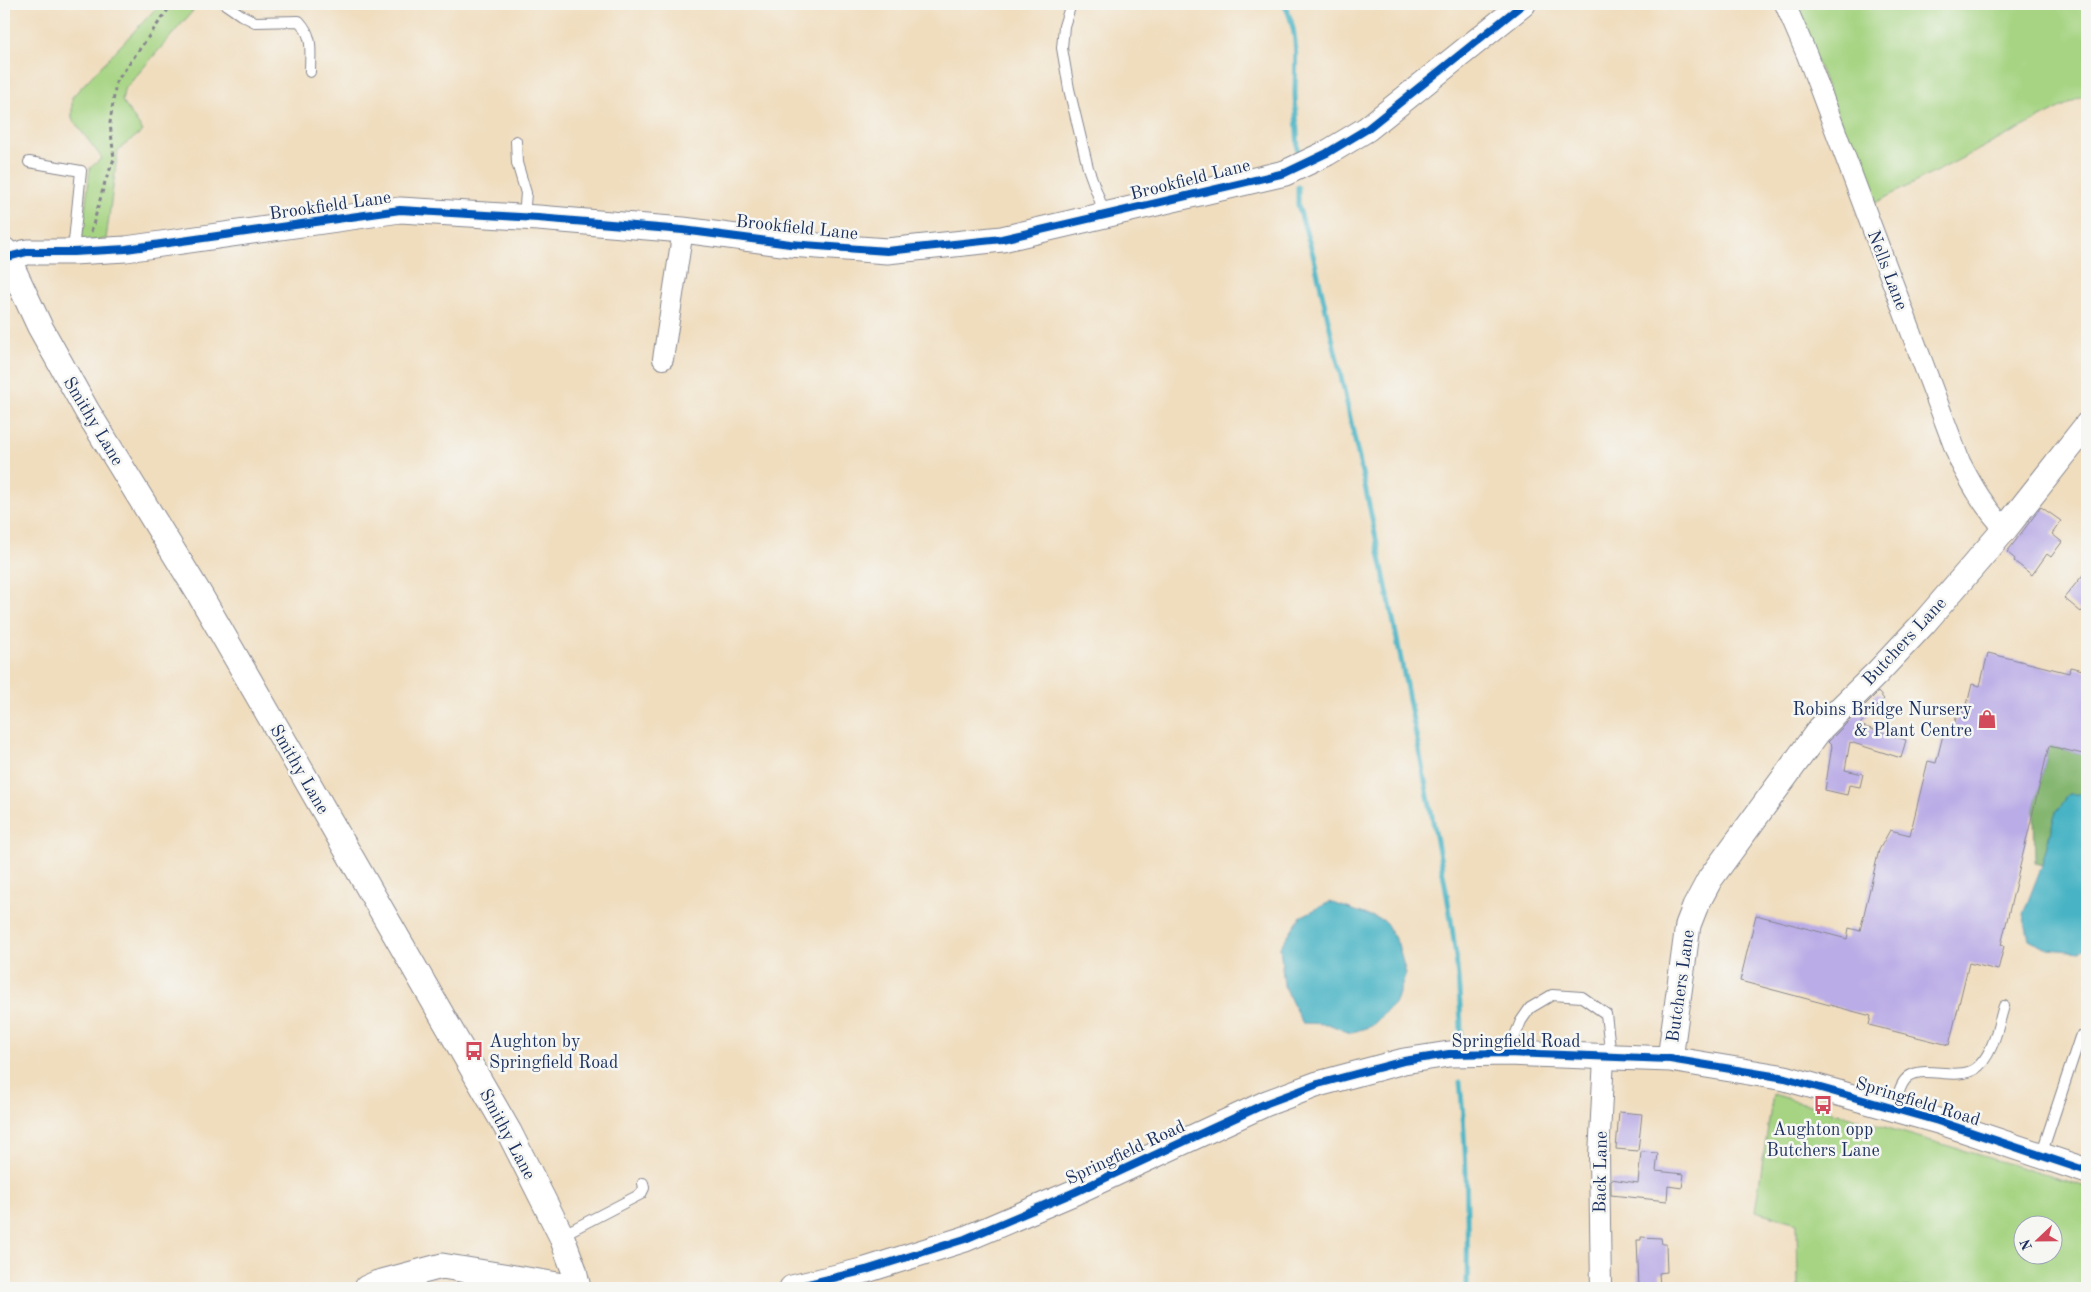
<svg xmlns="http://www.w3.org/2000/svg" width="2091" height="1292" font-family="'Old Standard TT',serif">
<rect width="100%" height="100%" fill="#f6f6f2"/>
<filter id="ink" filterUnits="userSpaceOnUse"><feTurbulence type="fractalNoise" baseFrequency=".02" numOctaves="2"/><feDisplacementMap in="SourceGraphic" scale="10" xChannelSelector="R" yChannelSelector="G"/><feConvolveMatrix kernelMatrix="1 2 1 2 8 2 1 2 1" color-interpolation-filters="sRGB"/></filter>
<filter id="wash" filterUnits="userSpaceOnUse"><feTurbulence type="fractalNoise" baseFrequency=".0096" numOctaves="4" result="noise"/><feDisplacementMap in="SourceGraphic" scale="20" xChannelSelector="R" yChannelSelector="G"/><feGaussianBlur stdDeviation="1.12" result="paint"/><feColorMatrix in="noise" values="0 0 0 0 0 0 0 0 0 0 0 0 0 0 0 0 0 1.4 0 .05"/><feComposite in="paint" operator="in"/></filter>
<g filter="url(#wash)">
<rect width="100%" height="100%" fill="#f0ddbe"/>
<path fill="#a6d482" stroke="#608270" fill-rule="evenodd" d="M160,4L198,5L124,90L122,101L143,131L118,150L106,239L81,243L90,168L102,158L72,119V97Z
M1794,4H2087V94L1873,204Z
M1773,1094L2080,1185L2087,1189V1288H1798L1797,1223L1755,1211ZM2054,1224V1254H2024V1224Z"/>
<path fill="#84b670" stroke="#507267" d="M2049,746L2087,755V794L2069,795L2055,814L2042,865L2035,863L2034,808Z"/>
<path fill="#46b3c4" stroke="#307191" d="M2069,794H2087V946L2080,952L2048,949L2029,939L2023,914L2042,865L2055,814Z
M1330,902L1385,921L1398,944L1406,974L1396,1002L1372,1026L1350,1033L1328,1024L1302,1023L1284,986L1280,947L1300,917Z"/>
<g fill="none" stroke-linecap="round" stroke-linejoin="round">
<path stroke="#46b3c4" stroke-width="5" d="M1284,4C1300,33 1295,62 1295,94C1296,113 1297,132 1298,151
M1298,187V205L1314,258C1352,421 1387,585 1419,750C1437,846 1461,941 1461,1039
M1460,1082C1467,1151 1468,1219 1467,1288"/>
</g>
<g id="blocks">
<path fill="#baace6" d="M2041,507L2061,521L2052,534L2062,542L2051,557L2047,554L2032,575L2014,561L2015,559L2007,552Z
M2087,570V605L2081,612L2064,598Z
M1988,653L2069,673L2070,667L2087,671V755L2049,746L2001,945L2004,946L1998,970L1969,963L1949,1045L1869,1025L1871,1016L1740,981L1756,915L1847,939L1849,928L1860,931L1879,850L1890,830L1910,835L1928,761L1936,763L1944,731L1952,733L1958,711L1965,713L1972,684L1980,686Z
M1878,692L1884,699L1859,725L1906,740L1901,758L1850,742L1845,770L1863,774L1860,787L1849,785L1847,795L1825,790L1832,746L1828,742Z
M1619,1112L1642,1114L1638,1151L1616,1149Z
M1641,1152L1658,1153L1656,1171L1684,1174L1682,1188L1668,1186L1667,1201L1611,1195V1179L1638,1183Z
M1641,1237L1661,1238L1662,1244H1666L1667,1272L1659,1273L1660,1288H1639L1637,1240H1641Z"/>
</g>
</g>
<g filter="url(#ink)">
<use href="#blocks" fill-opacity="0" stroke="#86868e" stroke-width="1"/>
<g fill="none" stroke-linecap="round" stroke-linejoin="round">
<g stroke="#86868e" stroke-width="12">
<path id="service" d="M225,4L241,15L255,22L299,21C314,37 310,51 310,72
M1071,4L1064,26L1062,48L1069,89L1088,168L1105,215
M516,141L517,163L526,193L524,217
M29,162L81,171L73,251
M1508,1053L1521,1021L1530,1008L1552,995L1582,997L1606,1014L1611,1057
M1894,1108C1897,1099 1899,1087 1905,1080C1919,1062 1954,1082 1975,1069C1993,1057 1998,1025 2004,1006
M2041,1155L2080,1037
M562,1235L641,1194L644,1188L643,1183"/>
</g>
<g stroke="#86868e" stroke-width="22">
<path id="minor" d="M1785,4L1807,55L1960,462C1973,487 1985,508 2005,529
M663,359L683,230
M1601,1288L1599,1156L1604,1057"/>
</g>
<g stroke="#86868e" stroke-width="27">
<path id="tertiary" d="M4,250L40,327L87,411L200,595L509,1132L561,1235L574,1270L578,1288
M8,257L27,252H73L126,249L400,210L538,218L683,230L790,244L887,251L1002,239L1285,173L1327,153L1367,129L1523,4
M1670,1059L1688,925L1695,907L1710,879L1820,729L1877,673L1923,624L2005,529L2087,425
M367,1288L378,1283L442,1266L576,1288
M792,1288L866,1270L965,1239L1075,1192L1267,1103L1318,1084L1404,1061L1449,1054L1508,1053L1670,1059L1785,1078L1938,1121L2087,1171"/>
</g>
<path stroke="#86868e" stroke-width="3" stroke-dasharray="4 4" stroke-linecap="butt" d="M91,232L105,182L114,159L110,123L116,82L172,4"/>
<use href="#service" stroke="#fff" stroke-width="10"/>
<use href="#minor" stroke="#fff" stroke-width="20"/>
<use href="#tertiary" stroke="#fff" stroke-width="25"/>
<g stroke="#f6f6f2" stroke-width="11">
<path id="cycleway" d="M8,257L27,252H73L126,249L400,210L538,218L683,230L790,244L887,251L1002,239L1285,173L1327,153L1367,129L1523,4
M792,1288L866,1270L965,1239L1075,1192L1267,1103L1318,1084L1404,1061L1449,1054L1508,1053L1670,1059L1785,1078L1938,1121L2087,1171"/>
</g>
<use href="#cycleway" stroke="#0057b8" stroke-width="8"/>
</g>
</g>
<defs>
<g id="shop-bare" transform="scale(1.5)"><path d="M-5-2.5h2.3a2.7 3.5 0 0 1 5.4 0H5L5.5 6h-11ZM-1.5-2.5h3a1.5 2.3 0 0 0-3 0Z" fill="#d1495b" stroke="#f6f6f2" stroke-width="2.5" paint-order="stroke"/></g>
<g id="bus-bare" transform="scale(1.5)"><path d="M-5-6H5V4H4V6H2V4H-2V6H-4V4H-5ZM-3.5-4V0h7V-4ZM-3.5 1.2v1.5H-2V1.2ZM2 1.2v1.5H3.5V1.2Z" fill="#d1495b" stroke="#f6f6f2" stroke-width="2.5" paint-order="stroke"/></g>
</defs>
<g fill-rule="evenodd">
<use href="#shop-bare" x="1987" y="719"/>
<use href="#bus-bare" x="474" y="1051"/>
<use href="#bus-bare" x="1823" y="1105"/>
</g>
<g text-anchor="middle" stroke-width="5" stroke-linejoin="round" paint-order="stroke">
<g font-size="18" fill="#1b2f5e" stroke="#f6f6f2">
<text transform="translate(1190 179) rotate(-14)" y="6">Brookfield Lane</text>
<text transform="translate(330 205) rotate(-8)" y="6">Brookfield Lane</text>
<text transform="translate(797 227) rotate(6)" y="6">Brookfield Lane</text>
<text transform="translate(1888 270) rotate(69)" y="6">Nells Lane</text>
<text transform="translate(94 421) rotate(59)" y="6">Smithy Lane</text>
<text transform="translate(1904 641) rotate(-47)" y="6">Butchers Lane</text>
<text transform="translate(300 769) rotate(60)" y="6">Smithy Lane</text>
<text transform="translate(1680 986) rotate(-82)" y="6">Butchers Lane</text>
<text x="1516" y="1047">Springfield Road</text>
<text transform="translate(1918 1101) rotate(17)" y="6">Springfield Road</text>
<text transform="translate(508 1134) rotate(62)" y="6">Smithy Lane</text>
<text transform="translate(1125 1152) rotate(-25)" y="6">Springfield Road</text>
<text transform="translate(1600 1172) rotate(-89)" y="6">Back Lane</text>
</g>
<g font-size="18" fill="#1b2f5e" stroke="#f6f6f2" text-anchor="end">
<text x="1972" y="715">Robins Bridge Nursery<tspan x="1972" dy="21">&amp; Plant Centre</tspan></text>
<text x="489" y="1047" text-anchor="start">Aughton by<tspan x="489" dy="21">Springfield Road</tspan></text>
<text x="1823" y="1135" text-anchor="middle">Aughton opp<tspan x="1823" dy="21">Butchers Lane</tspan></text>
</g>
</g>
<rect width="2091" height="1292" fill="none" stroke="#f6f6f2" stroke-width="20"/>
<g transform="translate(2038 1240) rotate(248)"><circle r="24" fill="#f6f6f2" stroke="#9ea6b7"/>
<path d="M0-4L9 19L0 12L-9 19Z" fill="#d1495b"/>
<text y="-8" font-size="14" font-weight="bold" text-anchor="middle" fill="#1b2f5e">N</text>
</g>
</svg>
